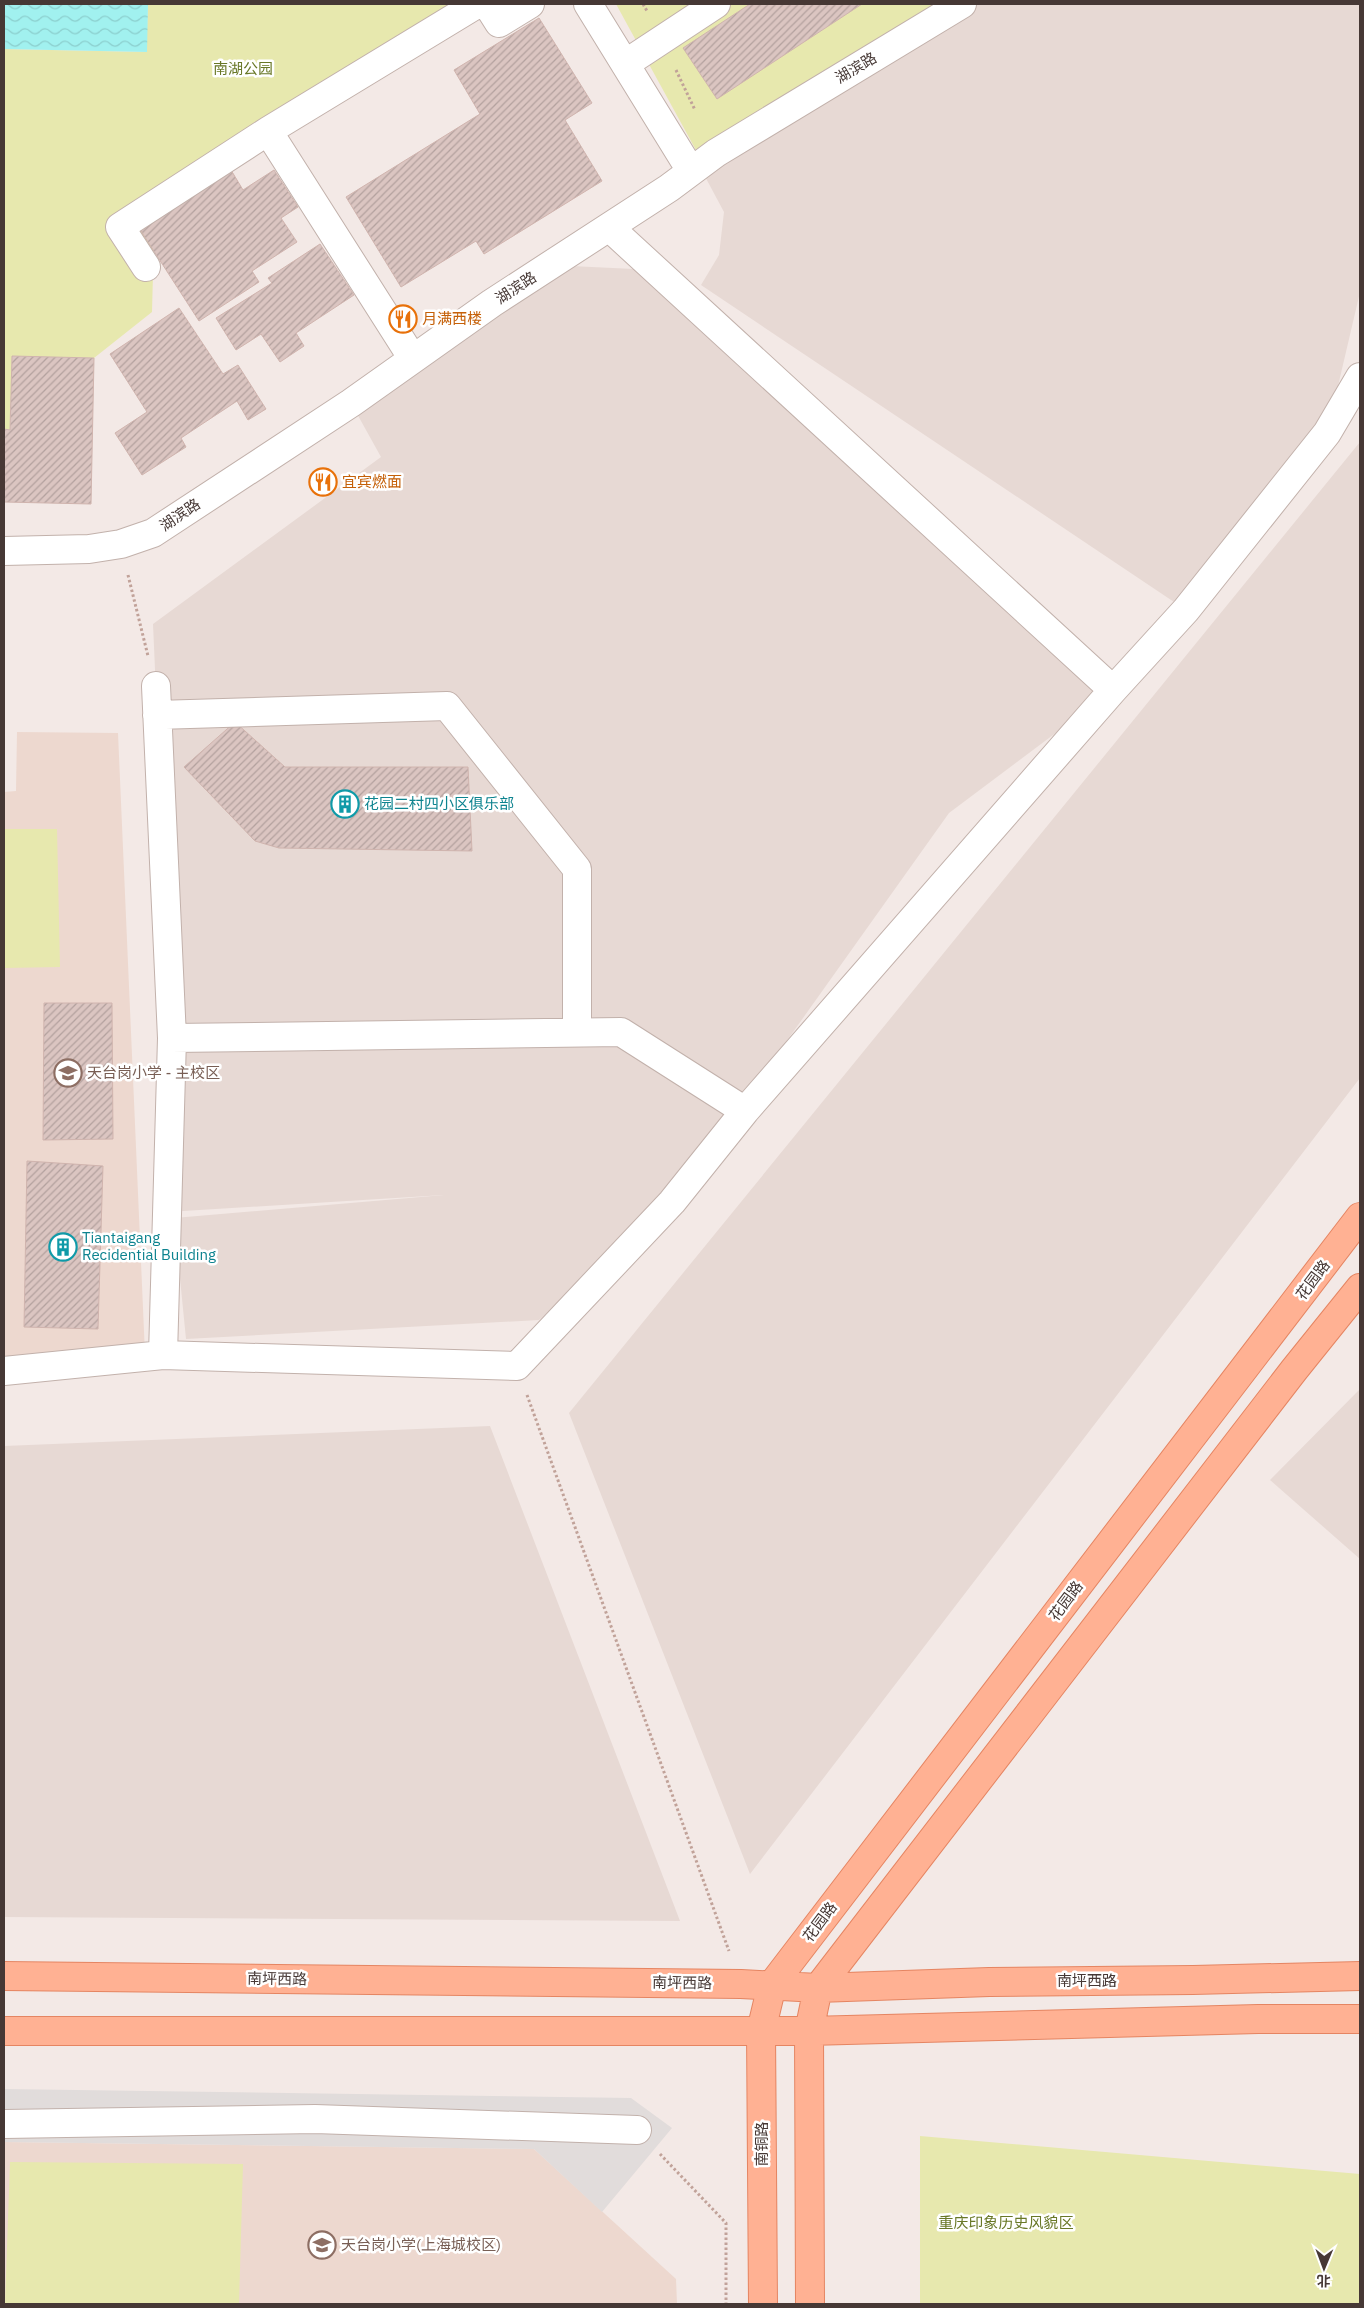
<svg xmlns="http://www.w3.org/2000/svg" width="1364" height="2308" font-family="'IBM Plex Sans','Noto Sans SC',sans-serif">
<defs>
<pattern id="water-waves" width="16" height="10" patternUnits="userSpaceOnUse" patternTransform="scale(1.25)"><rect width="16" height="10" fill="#a1f1ef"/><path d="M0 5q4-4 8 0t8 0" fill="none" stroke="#8ccfce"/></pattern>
<pattern id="building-hatch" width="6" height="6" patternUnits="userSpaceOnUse" patternTransform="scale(1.25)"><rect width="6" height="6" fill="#dbc5c1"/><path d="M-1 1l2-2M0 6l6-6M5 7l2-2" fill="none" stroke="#b3a19e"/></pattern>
</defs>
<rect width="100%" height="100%" fill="#f3e9e6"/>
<path fill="#e7d9d4" d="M963,4H1360V292L1327,433L1186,610L701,285L719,255L724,212L694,156Z
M550,265L655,270L1113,690L949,813L672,1202L539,1320L186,1339L174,1218L444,1195L167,1212L157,715L153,624L381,457L351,403Z
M1360,442V1078L750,1874L569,1413Z
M1360,1389V1559L1270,1480Z
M490,1426L680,1921L4,1917V1446Z"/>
<path fill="#edd8cf" d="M17,732L118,733L145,1354L4,1359V792L16,791Z
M4,2142L534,2149L676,2279L677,2304H4Z"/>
<path fill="#e7e8ae" d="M148,4H482L155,197L152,312L94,358L12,356L10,430L4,429V49L146,52Z
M616,4H964L703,163Z
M4,829H57L60,967L4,968Z
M920,2136L1360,2174V2304H920Z
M10,2162L243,2164L239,2304H5Z"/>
<path fill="#e1dcdb" d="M4,2089L631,2098L672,2128L602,2212L534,2149L4,2142Z"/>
<path fill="url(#water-waves)" d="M4,4H148L147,52L4,49Z"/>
<path fill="url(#building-hatch)" stroke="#d0b4ae" d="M750,4H862L717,99L683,48Z
M539,18L592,103L565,120L602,181L484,254L476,241L401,287L346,197L480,114L454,70Z
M231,170L243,190L274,170L298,207L281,218L297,242L252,271L259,282L199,321L139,228Z
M320,244L354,295L296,333L304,346L280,362L261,334L236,350L216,318L272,283L268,278Z
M179,308L223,374L238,365L266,409L248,420L237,401L181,438L186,447L142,475L115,433L147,412L110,354Z
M12,356L94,358L91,504L4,502V429L10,430Z
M235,722L285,767H468L472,851L279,848L255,841L184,767Z
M44,1003H112L113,1139L43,1140Z
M27,1161L103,1166L98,1329L24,1327Z"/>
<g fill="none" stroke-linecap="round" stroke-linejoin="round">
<g stroke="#c2b1ab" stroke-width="30">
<path id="minor" d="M487,4L499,23L530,4
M588,4L691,171
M625,64L716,4
M268,131L477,4
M146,267L120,227L268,131L413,359
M4,551L89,549L121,544L153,533L351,403L492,303L669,188L716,153L962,4
M156,686L172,1038L621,1032L745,1111
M1113,690L1186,610L1327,433L1360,377
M157,715L447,706L577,869V1032
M163,1355L172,1038
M4,1371L163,1355L517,1366L672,1202L745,1111L1113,690L610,228
M4,2124L315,2119L637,2130"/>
</g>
<g stroke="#e58562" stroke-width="30">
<path id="major" d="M4,1976L741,1984L818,1988L989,1982L1193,1980L1360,1976
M4,2031H809L1258,2019H1360
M763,2304L761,2031L772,1985L1360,1217
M810,2304L809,2031L818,1988L1294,1370L1360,1288"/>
</g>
<path stroke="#c1a299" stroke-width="3" stroke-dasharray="2.5 2.5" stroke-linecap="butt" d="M643,4L647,11
M676,70L695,110
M128,575L148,656
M527,1395L729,1951
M660,2154L726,2223V2304"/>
<use href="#minor" stroke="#fff" stroke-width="28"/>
<use href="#major" stroke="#ffb193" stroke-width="28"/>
</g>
<defs>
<g id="restaurant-ring" transform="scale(1.4375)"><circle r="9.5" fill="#fff" stroke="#e8710a" stroke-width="1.5"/><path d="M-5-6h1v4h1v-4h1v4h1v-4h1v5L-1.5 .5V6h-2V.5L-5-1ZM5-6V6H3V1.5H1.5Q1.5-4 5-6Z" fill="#e8710a"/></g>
<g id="building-ring" transform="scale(1.4375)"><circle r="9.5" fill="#fff" stroke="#0f9aa8" stroke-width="1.5"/><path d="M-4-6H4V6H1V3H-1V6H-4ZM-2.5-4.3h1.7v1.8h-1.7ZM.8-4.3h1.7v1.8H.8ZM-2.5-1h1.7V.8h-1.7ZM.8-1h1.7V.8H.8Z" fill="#0f9aa8"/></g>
<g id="school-ring" transform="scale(1.4375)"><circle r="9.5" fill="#fff" stroke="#8d6e63" stroke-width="1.5"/><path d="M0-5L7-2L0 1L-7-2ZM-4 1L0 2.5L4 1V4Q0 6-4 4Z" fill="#8d6e63"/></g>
</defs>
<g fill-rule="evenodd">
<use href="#restaurant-ring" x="403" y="319"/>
<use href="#restaurant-ring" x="323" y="482"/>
<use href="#building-ring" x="345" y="804"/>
<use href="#school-ring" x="68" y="1073"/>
<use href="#building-ring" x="63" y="1247"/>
<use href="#school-ring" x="322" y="2245"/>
</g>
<g text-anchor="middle" stroke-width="5" stroke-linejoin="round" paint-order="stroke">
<g font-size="15" fill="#463835" stroke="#fff">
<text transform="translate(856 68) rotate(-31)" y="5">湖滨路</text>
<text transform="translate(516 288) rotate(-33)" y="5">湖滨路</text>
<text transform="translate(180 515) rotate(-34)" y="5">湖滨路</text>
<text transform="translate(1313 1280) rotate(-53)" y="5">花园路</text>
<text transform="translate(1066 1601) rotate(-53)" y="5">花园路</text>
<text transform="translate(820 1922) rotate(-53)" y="5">花园路</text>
<text transform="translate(277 1979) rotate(1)" y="5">南坪西路</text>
<text x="1087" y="1986">南坪西路</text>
<text transform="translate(682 1983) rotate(1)" y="5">南坪西路</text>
<text transform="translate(762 2144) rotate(-90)" y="5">南铜路</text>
</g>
<g font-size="15" fill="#697827" stroke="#fff">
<text x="243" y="74">南湖公园</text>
<text x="1006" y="2228">重庆印象历史风貌区</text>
</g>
<g font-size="15" fill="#c56008" stroke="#fff" text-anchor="start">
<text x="422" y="324">月满西楼</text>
<text x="342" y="487">宜宾燃面</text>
</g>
<g font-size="15" fill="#0d838f" stroke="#fff" text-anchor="start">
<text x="364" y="809">花园二村四小区俱乐部</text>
<text x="82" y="1243">Tiantaigang<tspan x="82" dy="17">Recidential Building</tspan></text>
</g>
<g font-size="15" fill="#785e54" stroke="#fff" text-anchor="start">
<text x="87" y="1078">天台岗小学 - 主校区</text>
<text x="341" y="2250">天台岗小学(上海城校区)</text>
</g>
</g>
<rect width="1364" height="2308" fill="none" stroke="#463835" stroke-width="10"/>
<g transform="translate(1324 2268) rotate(181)" stroke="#ffffff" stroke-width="4" paint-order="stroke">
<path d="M0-4L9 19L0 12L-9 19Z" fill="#463835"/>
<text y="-8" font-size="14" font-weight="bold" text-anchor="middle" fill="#463835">北</text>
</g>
</svg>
